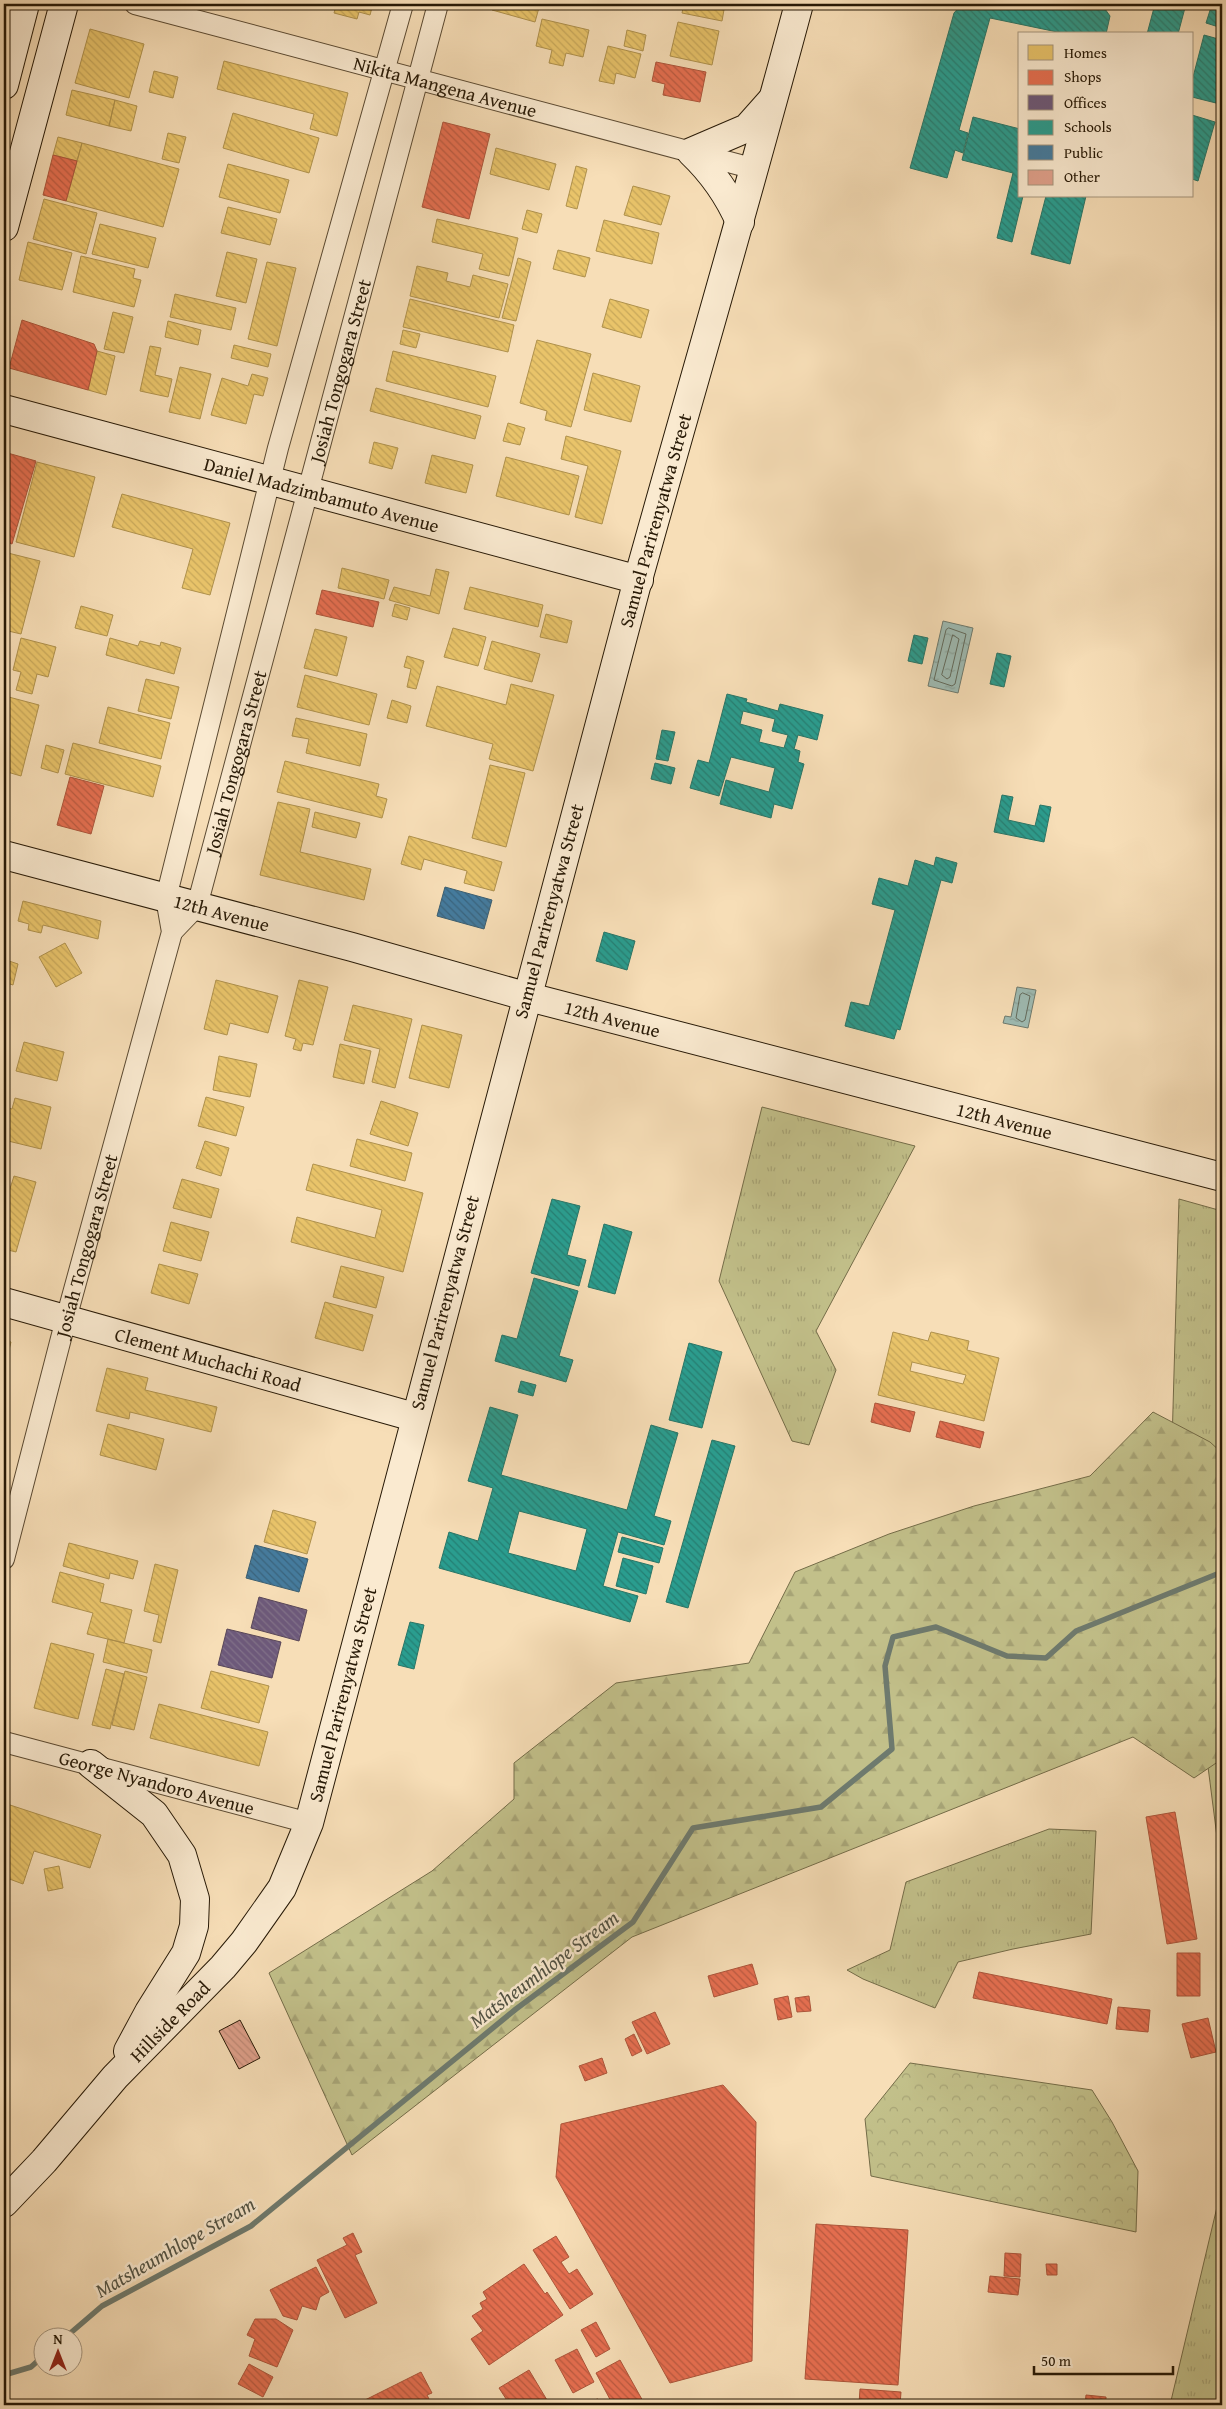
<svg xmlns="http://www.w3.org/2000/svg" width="1226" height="2409" font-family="'Gentium Book Plus',serif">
<defs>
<pattern id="grass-tufts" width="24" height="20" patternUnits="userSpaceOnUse" patternTransform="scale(1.25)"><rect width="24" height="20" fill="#c2c08a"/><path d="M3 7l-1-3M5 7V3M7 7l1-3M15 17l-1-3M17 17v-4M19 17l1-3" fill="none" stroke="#a7a476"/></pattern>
<pattern id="forest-firs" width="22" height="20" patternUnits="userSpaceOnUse" patternTransform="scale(1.25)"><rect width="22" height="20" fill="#c2c08a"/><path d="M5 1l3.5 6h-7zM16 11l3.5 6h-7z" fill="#a7a476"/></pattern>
<pattern id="park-crowns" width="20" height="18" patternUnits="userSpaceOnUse" patternTransform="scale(1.25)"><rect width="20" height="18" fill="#c2c08a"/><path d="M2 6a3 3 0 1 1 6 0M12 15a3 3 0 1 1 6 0" fill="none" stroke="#a7a476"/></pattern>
<pattern id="water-ripples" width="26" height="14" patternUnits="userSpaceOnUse" patternTransform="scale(1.25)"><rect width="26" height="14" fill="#9ebbb3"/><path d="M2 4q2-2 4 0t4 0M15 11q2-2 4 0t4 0" fill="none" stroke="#88a098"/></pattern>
<pattern id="homes-back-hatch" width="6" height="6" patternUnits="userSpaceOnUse" patternTransform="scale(1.25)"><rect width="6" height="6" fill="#e9c46a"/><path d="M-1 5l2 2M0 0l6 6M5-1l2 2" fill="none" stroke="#c8a85a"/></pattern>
<pattern id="shops-back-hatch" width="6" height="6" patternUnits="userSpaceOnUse" patternTransform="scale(1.25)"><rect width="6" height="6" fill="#e76f51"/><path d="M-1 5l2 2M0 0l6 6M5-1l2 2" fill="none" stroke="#bb5a41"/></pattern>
<pattern id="offices-back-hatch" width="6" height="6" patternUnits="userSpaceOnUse" patternTransform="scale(1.25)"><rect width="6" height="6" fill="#6d597a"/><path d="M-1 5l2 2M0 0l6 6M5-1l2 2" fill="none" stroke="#817188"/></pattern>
<pattern id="schools-back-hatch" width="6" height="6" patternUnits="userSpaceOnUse" patternTransform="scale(1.25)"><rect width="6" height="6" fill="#2a9d8f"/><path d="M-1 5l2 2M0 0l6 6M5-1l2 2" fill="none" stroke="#247f73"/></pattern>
<pattern id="public-back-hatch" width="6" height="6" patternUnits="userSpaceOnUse" patternTransform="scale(1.25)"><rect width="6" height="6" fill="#457b9d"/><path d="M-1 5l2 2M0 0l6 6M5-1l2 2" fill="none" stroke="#3a647e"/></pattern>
<pattern id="building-back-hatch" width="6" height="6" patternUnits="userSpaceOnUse" patternTransform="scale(1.25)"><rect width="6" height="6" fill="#e0a18c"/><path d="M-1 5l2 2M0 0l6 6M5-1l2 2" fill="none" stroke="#c08a77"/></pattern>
</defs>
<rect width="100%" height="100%" fill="#f7deb7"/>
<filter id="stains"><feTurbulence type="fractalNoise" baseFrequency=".004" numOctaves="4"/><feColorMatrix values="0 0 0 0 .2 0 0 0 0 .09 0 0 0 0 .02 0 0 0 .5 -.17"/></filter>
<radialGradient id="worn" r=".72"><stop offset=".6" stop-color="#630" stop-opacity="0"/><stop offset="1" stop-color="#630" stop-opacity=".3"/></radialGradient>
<path fill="url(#grass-tufts)" stroke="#746c48" d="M762,1107L915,1146L816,1331L836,1370L809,1445L792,1441L719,1281Z
M1179,1199L1222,1211V1876L1171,1478Z
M1049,1829L1096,1831L1091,1934L1013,1949L958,1962L935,2008L863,1979L847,1970L890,1950L906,1882Z
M1222,2186V2405H1170Z"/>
<path fill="url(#forest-firs)" stroke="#746c48" d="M1153,1412L1210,1442L1222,1453V1759L1194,1778L1133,1737L632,1937L352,2155L269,1973L432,1871L514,1799V1763L616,1683L749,1663L795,1572L889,1534L974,1506L1090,1476Z"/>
<path fill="url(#park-crowns)" stroke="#746c48" d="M910,2063L1092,2090L1112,2122L1138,2171L1136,2232L871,2176L865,2119Z"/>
<path fill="url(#water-ripples)" stroke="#6e7a6e" d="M943,621L973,628L958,693L928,686Z
M1017,987L1036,990L1028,1028L1003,1023L1005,1016L1011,1017Z"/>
<path fill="url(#homes-back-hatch)" stroke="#af914c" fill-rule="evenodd" d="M326,4H373L370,15L359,12L357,19L334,13L336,6Z
M493,4H540L535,22L492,10Z
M684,4H725L722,21L682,13Z
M542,19L589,30L583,57L566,53L563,66L549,63L552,50L536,46Z
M678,22L719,31L712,65L670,56Z
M90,29L144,44L129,98L75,83Z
M627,30L646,35L643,51L624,46Z
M608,46L641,54L635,78L616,73L614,84L599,81Z
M224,61L348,93L337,136L310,129L314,114L217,89Z
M154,71L178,77L173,98L149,92Z
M72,90L115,100L109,126L66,115Z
M115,100L137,106L131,131L109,126Z
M233,113L319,138L309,173L223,148Z
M168,133L186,137L179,163L162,159Z
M58,137L82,143L77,161L53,155Z
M82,143L179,169L163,227L66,201Z
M496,148L556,164L549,190L490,174Z
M228,164L289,180L280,213L219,197Z
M576,166L587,169L577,209L566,206Z
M633,186L670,196L661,225L624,215Z
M44,199L97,213L86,254L33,239Z
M228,207L277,219L270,245L221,233Z
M527,210L542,214L537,233L522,229Z
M437,219L518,238L509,276L479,269L483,254L432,242Z
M604,220L659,233L652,264L596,251Z
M100,224L156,238L148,268L92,254Z
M28,242L72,253L62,290L19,280Z
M558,250L590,258L585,277L553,269Z
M227,252L257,259L246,303L216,296Z
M81,256L135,269L133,278L141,280L134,307L73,292Z
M518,258L531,262L516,321L502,318Z
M267,262L296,268L277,346L248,339Z
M417,266L448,273L446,281L470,287L473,275L508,284L499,318L410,296Z
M175,294L236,308L231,330L170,317Z
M410,299L514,325L508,352L403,327Z
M610,299L649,310L641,338L602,327Z
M113,312L133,317L124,353L104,349Z
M168,321L201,330L198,345L165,337Z
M403,330L420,334L416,348L400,344Z
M537,340L591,354L571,427L545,420L547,411L520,403Z
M234,345L271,354L268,367L231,358Z
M150,346L161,348L155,375L172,379L168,397L140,391Z
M97,351L115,356L106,395L88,390Z
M393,351L496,376L488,407L386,381Z
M180,367L211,374L200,419L169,412Z
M593,373L640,386L631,422L584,410Z
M252,374L268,378L263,396L254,394L246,424L211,415L222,378L248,386Z
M376,388L481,416L475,439L370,411Z
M508,423L525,428L520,445L503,441Z
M566,436L621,451L602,524L575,517L588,466L561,459Z
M374,442L398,448L392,469L369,463Z
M432,455L473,465L466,493L425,483Z
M506,457L579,476L569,515L496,496Z
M37,462L95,477L74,557L16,542Z
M122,494L230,523L210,595L182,588L193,549L112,527Z
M4,552L40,561L21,634L4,630Z
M342,568L389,580L384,599L338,588Z
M436,569L449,572L439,614L389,600L394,587L430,596Z
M470,587L543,605L538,627L464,609Z
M395,604L410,608L407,620L392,616Z
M81,606L113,615L107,636L75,628Z
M546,614L572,621L567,643L540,637Z
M453,628L486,637L478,666L444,657Z
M315,629L347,637L337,676L304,668Z
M21,638L56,647L48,677L37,674L32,694L16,690L21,672L13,670Z
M110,638L138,646L140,641L160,646L161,642L181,648L174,674L106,655Z
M492,641L540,654L532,682L484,669Z
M407,656L424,661L416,689L407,687L411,669L404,667Z
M305,675L377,694L369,725L297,707Z
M146,679L179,687L171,719L138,711Z
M511,684L554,695L533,771L489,759L493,744L426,726L437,686L506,705Z
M5,696L39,705L21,776L4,771Z
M392,700L411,706L407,723L387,718Z
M108,707L170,723L161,759L99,743Z
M296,718L367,734L360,766L306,753L309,739L292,736Z
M73,743L161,766L153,797L65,774Z
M46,745L64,750L58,773L41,768Z
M285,761L379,784L376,796L387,799L382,818L277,792Z
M490,765L525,773L506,847L472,838Z
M278,802L310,809L300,852L371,869L364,900L260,875Z
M315,812L360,823L356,838L312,827Z
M409,836L502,862L494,891L464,883L467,871L424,859L421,870L401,864Z
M23,901L101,921L98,939L43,925L41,933L28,930L29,924L18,921Z
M65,943L82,973L56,987L39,957Z
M6,960L18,964L13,985L4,982Z
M216,980L278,996L268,1033L230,1023L227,1035L204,1029Z
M299,980L328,987L313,1045L303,1043L301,1051L293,1049L296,1039L285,1036Z
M353,1005L412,1019L395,1088L372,1082L380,1049L344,1040Z
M422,1025L462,1035L449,1088L409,1078Z
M24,1042L64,1052L57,1081L16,1071Z
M340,1044L371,1051L364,1084L333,1077Z
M219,1056L257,1064L250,1097L213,1090Z
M206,1097L244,1107L236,1136L198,1126Z
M15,1098L51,1107L41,1149L4,1140V1107L12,1109Z
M381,1101L418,1113L408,1146L370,1134Z
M357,1139L412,1153L405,1181L350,1166Z
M205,1141L229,1148L221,1176L196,1168Z
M313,1164L423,1193L403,1272L291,1242L297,1217L375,1238L382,1210L306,1190Z
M14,1176L36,1182L16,1252L4,1249V1194L8,1195Z
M182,1179L219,1189L211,1218L173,1208Z
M171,1222L209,1232L201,1261L163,1251Z
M159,1264L198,1274L189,1304L151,1293Z
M341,1266L384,1277L376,1308L333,1297Z
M325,1302L373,1315L363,1351L315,1338Z
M893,1332L928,1341L931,1332L969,1341L967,1350L999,1358L984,1421L878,1395ZM912,1362L966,1375L963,1384L910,1371Z
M4,1340L11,1342L4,1370Z
M107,1368L148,1378L145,1390L217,1407L211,1432L130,1412L129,1419L96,1411Z
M108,1424L164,1439L156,1470L100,1455Z
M273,1510L316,1522L307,1554L264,1542Z
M69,1543L138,1561L133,1579L110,1573L109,1579L63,1566Z
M155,1564L178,1570L161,1643L153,1641L159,1615L144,1611Z
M60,1572L104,1584L100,1602L132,1610L124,1643L87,1634L93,1613L52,1602Z
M108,1639L152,1650L147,1673L103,1662Z
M51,1643L94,1654L78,1719L34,1708Z
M106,1669L124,1674L110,1729L92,1725Z
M125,1671L147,1677L134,1730L112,1725Z
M211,1671L269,1686L259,1723L201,1708Z
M159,1704L268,1732L259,1766L150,1738Z
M4,1803L101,1835L90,1868L34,1851L23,1884L4,1877Z
M59,1866L63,1888L48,1891L44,1869Z"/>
<path fill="url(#shops-back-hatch)" stroke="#ad553a" d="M656,62L706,72L700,102L663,95L665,84L652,81Z
M443,122L490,134L469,219L422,207Z
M53,155L77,161L66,201L43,195Z
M22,320L94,344L97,351L88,390L9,368Z
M4,452L36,461L12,544L4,541Z
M322,590L379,602L373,627L316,614Z
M70,777L104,786L91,834L57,825Z
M875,1403L915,1412L910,1432L871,1422Z
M940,1421L984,1432L980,1448L936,1437Z
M1175,1812L1197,1939L1167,1944L1146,1817Z
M1177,1953H1200V1996H1177Z
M752,1964L758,1984L714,1997L708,1976Z
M979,1972L1112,1999L1107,2024L973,1998Z
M788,1996L792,2017L778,2020L774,1999Z
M809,1996L811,2011L797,2012L795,1998Z
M1118,2007L1150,2010L1148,2032L1116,2029Z
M655,2012L670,2044L647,2054L632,2022Z
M1208,2018L1216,2052L1191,2058L1182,2024Z
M634,2034L642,2051L632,2056L625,2039Z
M602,2058L607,2073L585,2081L579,2066Z
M723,2085L756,2122L752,2361L670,2383L556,2177L561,2124Z
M816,2224L908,2230L898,2385L805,2379Z
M353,2233L362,2252L355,2255L377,2303L345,2318L317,2260L347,2245L343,2238Z
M556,2236L569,2257L561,2262L569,2274L577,2269L593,2294L570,2309L533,2250Z
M1005,2253L1021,2254L1020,2277L1004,2276Z
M524,2264L545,2294L547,2292L563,2315L489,2365L471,2339L483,2331L472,2316L483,2309L480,2303L487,2299L483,2292Z
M1046,2264H1057V2275H1047Z
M316,2267L329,2292L320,2297L316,2310L302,2306L297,2320L283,2316L270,2290Z
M990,2276L1020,2279L1018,2295L988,2292Z
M255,2319H276L293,2330L277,2367L249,2356L255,2339L247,2335Z
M596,2322L610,2349L596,2357L581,2330Z
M577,2349L594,2382L573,2393L555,2360Z
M620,2360L644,2403L640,2405H613L596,2373Z
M249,2364L273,2377L263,2397L238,2384Z
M529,2370L550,2405H510L499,2388Z
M421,2372L432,2393L427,2395L432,2405H366L363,2401Z
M860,2389L901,2392L900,2405H804V2400L859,2404Z
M1086,2395L1106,2397V2405H1085Z
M598,2399L599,2405H570Z"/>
<path fill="url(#offices-back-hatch)" stroke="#584657" d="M259,1597L307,1610L299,1641L251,1628Z
M227,1629L281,1642L272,1678L218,1665Z"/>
<path fill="url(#schools-back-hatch)" stroke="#297566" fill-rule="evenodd" d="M980,4H1082L1105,9L1110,16L1106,34H1067L990,18L959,130L968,133L963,153L955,150L947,178L910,168L954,13L961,5L978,9Z
M1155,4H1186L1178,34H1147Z
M1212,4H1222V28L1206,23Z
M1204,35L1222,40V80L1216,103L1192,97V81Z
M1192,115L1215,122L1198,181L1192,179Z
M973,117L1020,129V196H1023L1012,242L997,238L1013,173L962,160Z
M1046,196H1086L1070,264L1031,254Z
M914,635L928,638L922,664L908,661Z
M997,653L1011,656L1004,687L990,684Z
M727,694L747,699L746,702L778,711L780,704L823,715L817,740L798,735L794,749L800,751L798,762L804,764L792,809L774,804L771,818L720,804L726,780L769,792L775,768L731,757L719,796L690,788L698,760L709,763ZM743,711L775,719L772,731L788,735L784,748L759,742L762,730L740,724Z
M662,730L675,732L668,761L656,759Z
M655,763L675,768L671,784L651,779Z
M1002,795L1013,797L1008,820L1035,826L1040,805L1051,807L1044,842L994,832Z
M936,857L957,863L952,883L941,880L900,1030L897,1029L894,1039L845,1026L851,1002L869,1006L895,910L872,904L879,878L908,886L915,860L934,866Z
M604,932L635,941L627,970L596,961Z
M552,1199L580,1206L567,1255L586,1260L579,1286L531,1273Z
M604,1224L632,1232L615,1294L588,1287Z
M534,1278L578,1291L559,1356L573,1360L566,1382L495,1361L502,1335L517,1339Z
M689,1343L722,1352L702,1428L669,1420Z
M521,1381L536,1385L533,1396L518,1392Z
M490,1407L518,1415L501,1475L627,1510L651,1425L678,1433L654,1516L671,1521L664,1545L618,1532L603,1586L638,1596L630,1622L439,1568L449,1532L478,1541L493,1488L468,1481ZM519,1511L587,1529L576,1571L508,1553Z
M712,1440L735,1446L688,1608L666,1602Z
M622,1537L663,1548L659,1563L618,1552Z
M623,1558L653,1566L646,1594L616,1586Z
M410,1622L424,1625L414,1669L398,1665Z"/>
<path fill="url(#public-back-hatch)" stroke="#3c5e70" d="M445,887L492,900L484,929L437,916Z
M255,1545L308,1559L299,1592L246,1578Z"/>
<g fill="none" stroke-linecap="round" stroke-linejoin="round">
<path stroke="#626a5c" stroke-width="1" d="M949,628L966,634L955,684L952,686L934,680L946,630Z
M953,635L959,639L950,677L947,679L942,675Z
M1023,993L1030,996L1025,1020L1022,1022L1016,1018L1020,995Z"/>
<path stroke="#6e7a6e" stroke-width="5.5" d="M67,2336L102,2306L251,2226L516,2009L633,1922L693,1828L821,1807L892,1749L885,1666L893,1637L936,1627L1007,1656L1046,1658L1076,1631L1222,1572
M4,2375L31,2367L42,2357"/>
</g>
<path fill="url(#building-back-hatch)" stroke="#271906" d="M240,2020L260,2058L239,2069L219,2031Z"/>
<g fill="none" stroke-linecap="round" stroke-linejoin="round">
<g stroke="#5b4a32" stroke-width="22">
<g id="street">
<path id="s1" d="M135,4L755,169"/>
<path id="s2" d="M172,932L197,906L438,4"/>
<path id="s3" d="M4,1559L66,1319L172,932L166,898L278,448L403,4"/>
<path id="s4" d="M4,1742L309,1823"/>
</g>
</g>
<g stroke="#271906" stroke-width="30">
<g id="secondary">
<path d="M4,85L25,4"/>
<path d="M740,222C728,194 712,172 691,152L747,128L771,101"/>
<path d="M4,227L64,4"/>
<path id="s5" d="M4,409L639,580"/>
<path id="s6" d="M4,855L352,947L525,996L1222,1177"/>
<path id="s7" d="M4,1302L414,1417"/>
<path d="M91,1764L154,1814L182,1855L195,1899L194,1926L186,1953L149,2012L128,2051"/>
<path id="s8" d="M4,2203L44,2161L115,2077L223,1967L244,1942L282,1888L309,1823C415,1410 524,998 636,587C690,393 747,199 799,4"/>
</g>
</g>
<use href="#street" stroke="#faead0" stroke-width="20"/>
<use href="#secondary" stroke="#faead0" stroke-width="28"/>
</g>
<g text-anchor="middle" stroke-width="5" stroke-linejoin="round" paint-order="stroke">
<g font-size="19" fill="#271906" stroke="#faead0">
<text dy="7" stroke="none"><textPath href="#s1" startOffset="321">Nikita Mangena Avenue</textPath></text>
<text dy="7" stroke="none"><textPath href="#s2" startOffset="590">Josiah Tongogara Street</textPath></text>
<text dy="7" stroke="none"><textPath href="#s5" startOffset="329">Daniel Madzimbamuto Avenue</textPath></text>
<text dy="7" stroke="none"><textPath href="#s8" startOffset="1839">Samuel Parirenyatwa Street</textPath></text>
<text dy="7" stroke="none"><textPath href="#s2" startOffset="185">Josiah Tongogara Street</textPath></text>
<text dy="7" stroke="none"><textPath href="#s6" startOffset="225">12th Avenue</textPath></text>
<text dy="7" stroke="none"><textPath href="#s8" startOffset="1434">Samuel Parirenyatwa Street</textPath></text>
<text dy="7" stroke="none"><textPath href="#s6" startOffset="630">12th Avenue</textPath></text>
<text dy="7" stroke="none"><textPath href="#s6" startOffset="1035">12th Avenue</textPath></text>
<text dy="7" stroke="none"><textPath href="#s3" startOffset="324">Josiah Tongogara Street</textPath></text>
<text dy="7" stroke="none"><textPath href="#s8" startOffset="1029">Samuel Parirenyatwa Street</textPath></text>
<text dy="7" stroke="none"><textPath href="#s7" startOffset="212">Clement Muchachi Road</textPath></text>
<text dy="7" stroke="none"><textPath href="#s8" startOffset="624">Samuel Parirenyatwa Street</textPath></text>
<text dy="7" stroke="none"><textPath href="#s4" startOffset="158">George Nyandoro Avenue</textPath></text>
<text dy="7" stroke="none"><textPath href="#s8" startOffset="246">Hillside Road</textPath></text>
</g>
<g font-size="20" font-style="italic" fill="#515243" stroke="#faead0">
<text transform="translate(544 1969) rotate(-37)" y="7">Matsheumhlope Stream</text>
<text transform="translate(175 2247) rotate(-30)" y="7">Matsheumhlope Stream</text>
</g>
</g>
<rect width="1226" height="2409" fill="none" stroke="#f7deb7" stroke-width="20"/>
<rect x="5" y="5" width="1216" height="2399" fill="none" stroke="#271906" stroke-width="2.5"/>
<rect x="10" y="10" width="1206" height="2389" fill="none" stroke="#271906"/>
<rect x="1018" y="32" width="175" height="165" fill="#faead0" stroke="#a6967f"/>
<rect x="1028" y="45" width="25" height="15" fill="#e9c46a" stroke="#a6967f"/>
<text x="1064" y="58" font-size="15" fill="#271906">Homes</text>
<rect x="1028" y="70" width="25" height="15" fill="#e76f51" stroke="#a6967f"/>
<text x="1064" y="82" font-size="15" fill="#271906">Shops</text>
<rect x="1028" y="95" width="25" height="15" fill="#6d597a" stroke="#a6967f"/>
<text x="1064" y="108" font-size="15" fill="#271906">Offices</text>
<rect x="1028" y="120" width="25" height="15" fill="#2a9d8f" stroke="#a6967f"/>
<text x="1064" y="132" font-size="15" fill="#271906">Schools</text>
<rect x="1028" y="145" width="25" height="15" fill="#457b9d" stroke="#a6967f"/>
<text x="1064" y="158" font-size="15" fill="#271906">Public</text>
<rect x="1028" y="170" width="25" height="15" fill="#e0a18c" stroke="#a6967f"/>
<text x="1064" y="182" font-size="15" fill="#271906">Other</text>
<g transform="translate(58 2352)"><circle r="24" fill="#faead0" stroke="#a6967f"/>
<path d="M0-4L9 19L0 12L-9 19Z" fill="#8f2418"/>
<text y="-8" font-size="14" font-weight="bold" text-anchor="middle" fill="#271906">N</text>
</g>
<path d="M1034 2366v8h139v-8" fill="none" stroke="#271906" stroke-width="2.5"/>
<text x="1041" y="2366" font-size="15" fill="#271906" stroke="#faead0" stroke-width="4" paint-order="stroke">50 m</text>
<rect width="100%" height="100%" filter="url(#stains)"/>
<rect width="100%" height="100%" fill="url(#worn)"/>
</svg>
